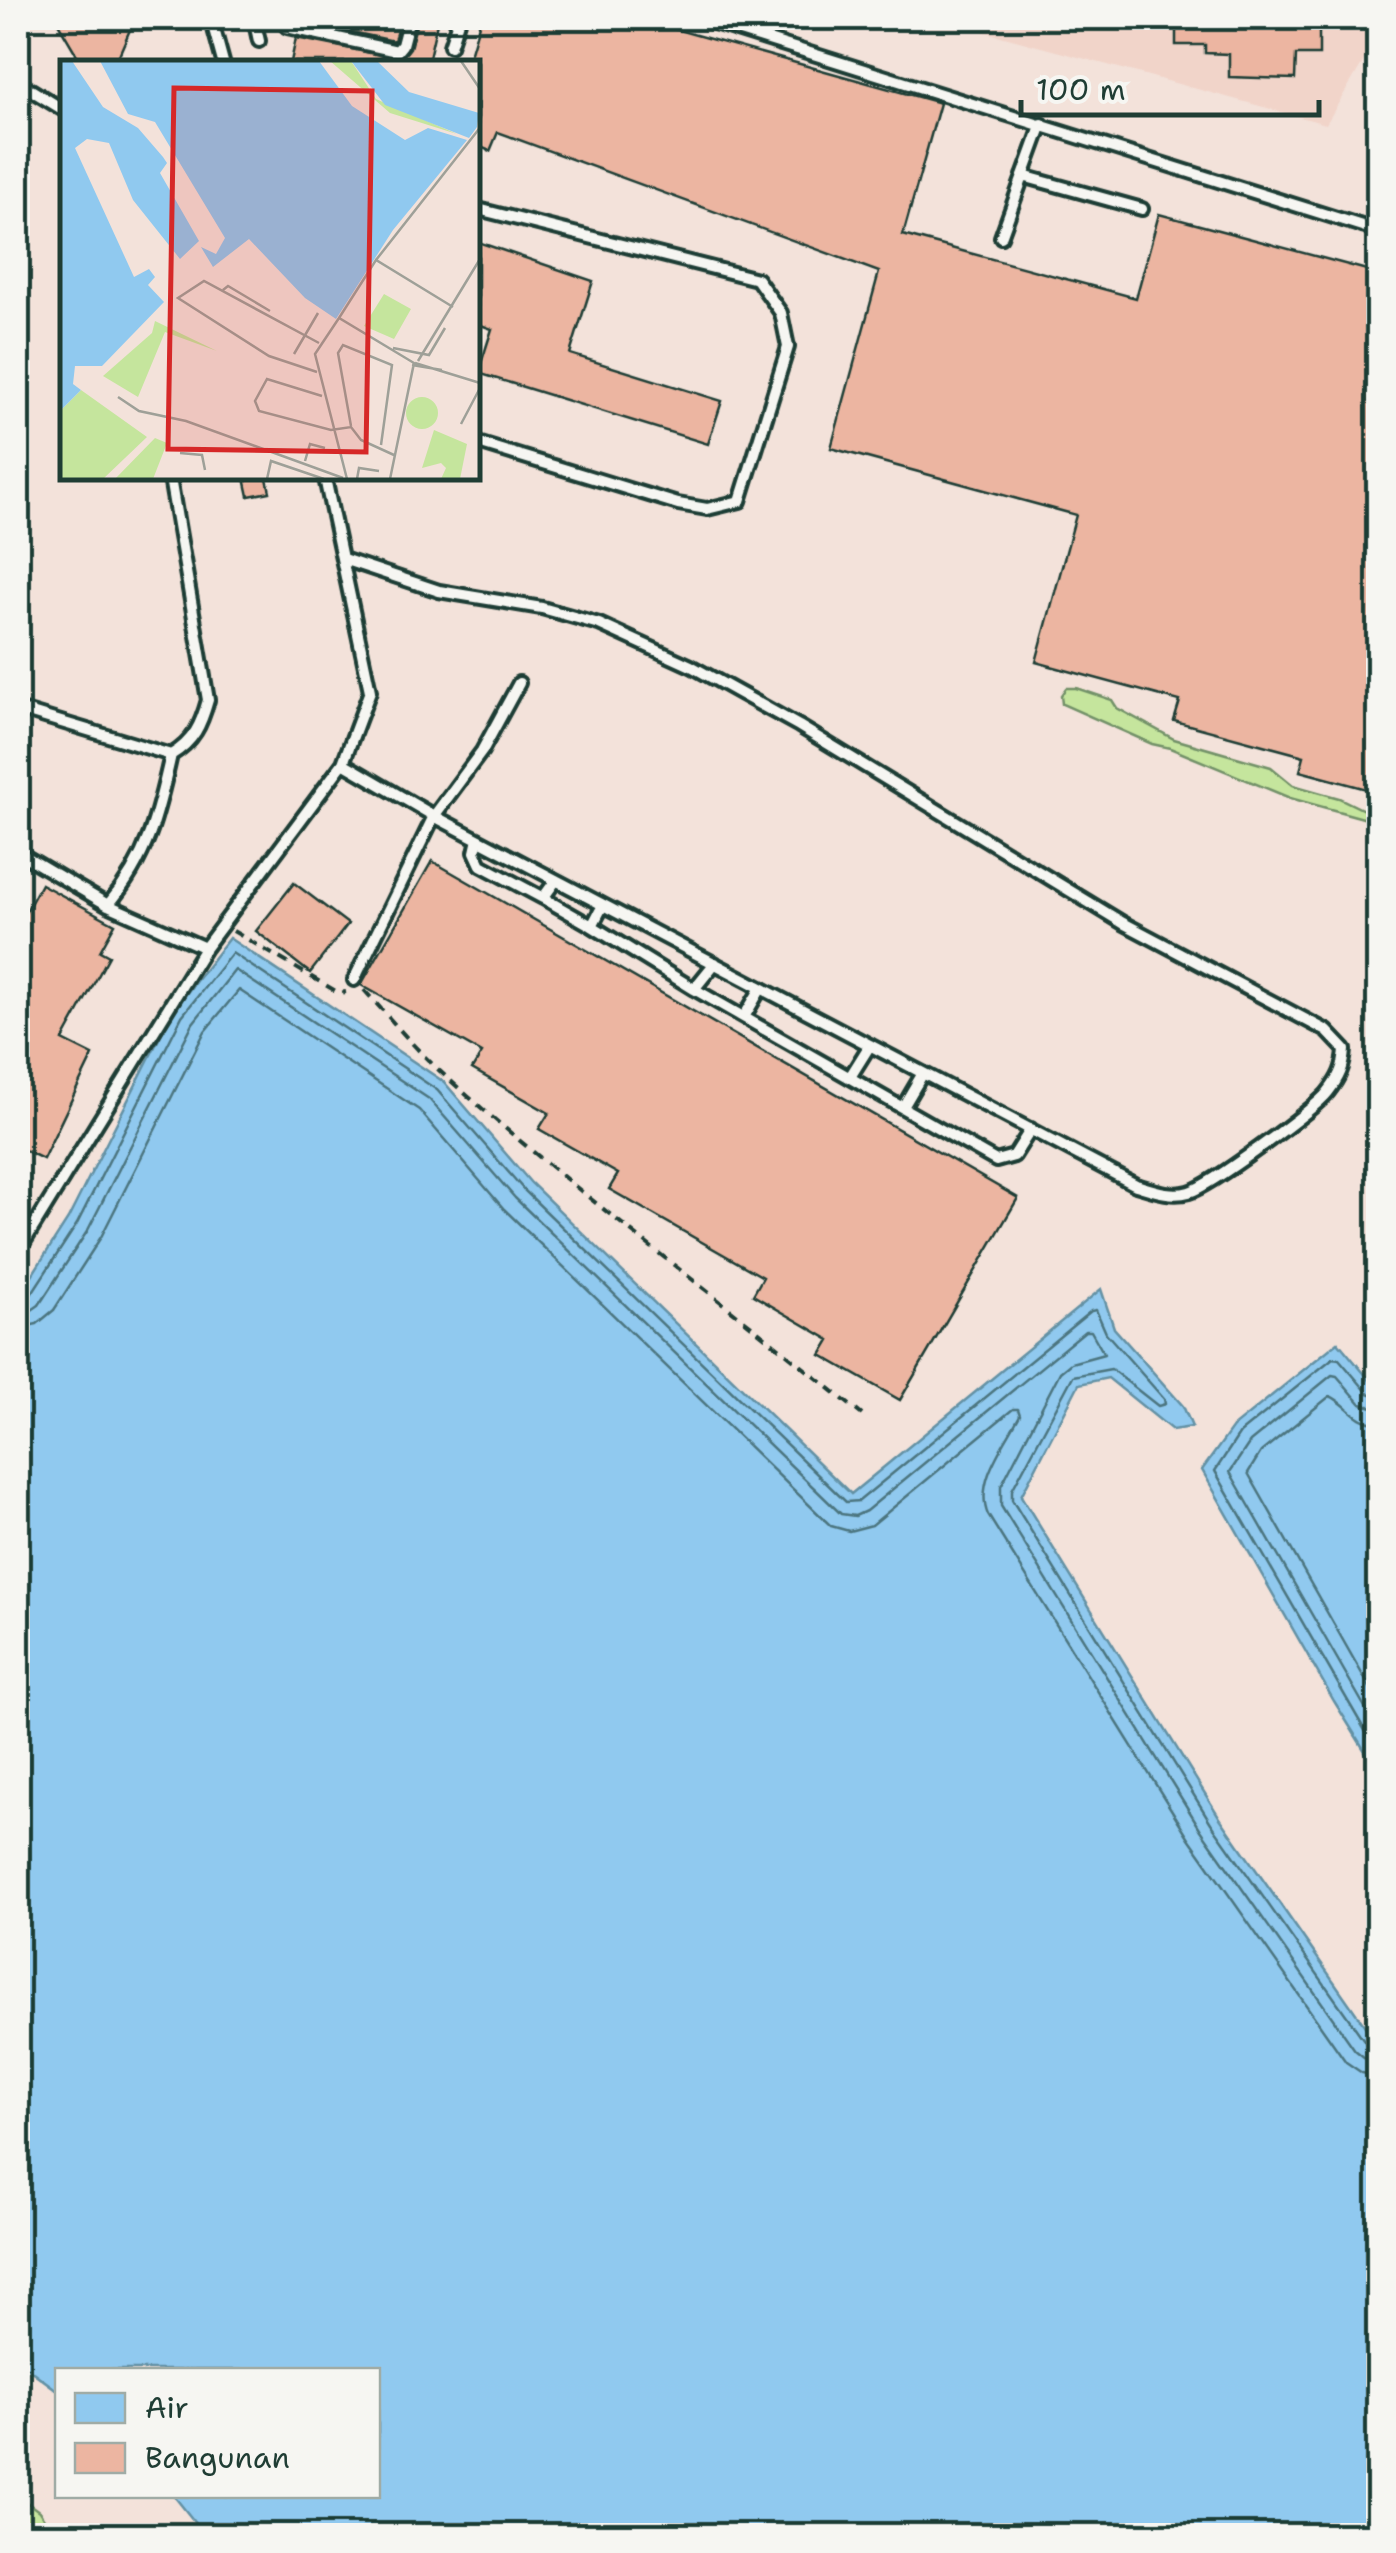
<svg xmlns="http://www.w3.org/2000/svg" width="1396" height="2553" font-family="'Shantell Sans',sans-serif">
<rect width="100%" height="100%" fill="#f3e2da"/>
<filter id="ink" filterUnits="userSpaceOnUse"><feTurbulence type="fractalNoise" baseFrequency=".01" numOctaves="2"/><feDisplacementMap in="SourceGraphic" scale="20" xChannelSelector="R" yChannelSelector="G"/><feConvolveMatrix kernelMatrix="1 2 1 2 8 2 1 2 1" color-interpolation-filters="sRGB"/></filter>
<g filter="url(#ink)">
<path fill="#f1d4c9" d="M934,18H1378V37L1326,124Z"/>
<path fill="#c5e59d" stroke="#729168" stroke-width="2.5" d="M1066,688H1076L1112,700L1117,708L1174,739L1271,767L1293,785L1339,798L1378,817V826L1363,818L1290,798L1170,748L1152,744L1062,704L1061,695Z
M18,2496L39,2511L54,2535H18Z"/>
<path fill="#90c9ef" stroke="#6391a4" stroke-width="2.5" d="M229,938L444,1082L531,1183L851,1494L1101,1289L1114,1328L1183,1406L1192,1427L1172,1430L1108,1378L1079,1384L1021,1496L1220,1818L1378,2045V2535H205L174,2496H378V2370H58L57,2390L18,2361V1297L68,1219L173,1011Z
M1338,1342L1378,1390V1772L1334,1701L1202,1470L1233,1427Z"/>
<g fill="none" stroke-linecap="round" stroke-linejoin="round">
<path stroke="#4c757f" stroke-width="2.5" d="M18,1301L30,1296L77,1224L182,1016L232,953L437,1090L524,1190L846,1502L859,1501L1091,1311L1096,1310L1106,1333L1164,1399L1165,1404L1158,1406L1111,1369L1073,1376L1012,1490V1500L1211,1823L1366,2043L1378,2048
M18,1313L29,1312L39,1305L88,1230L193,1023L235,970L429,1099L515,1198L841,1514L855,1516L866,1511L1085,1331H1091L1104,1354L1071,1363L1060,1372L1001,1486V1506L1201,1830L1355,2050L1365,2058L1378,2061
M18,1328L37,1324L54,1310L101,1237L205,1031L239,990L419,1110L504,1209L831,1526L849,1531L872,1525L1013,1409H1018L1020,1415C1005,1444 974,1482 988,1515L1189,1838L1346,2062L1362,2073L1378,2076
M1378,1396L1368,1393L1339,1359L1333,1358L1240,1433L1215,1471L1378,1753
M1378,1408L1361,1404L1337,1376L1332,1375L1250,1442L1230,1472L1378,1730
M1378,1423C1354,1422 1348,1404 1330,1396L1261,1452L1248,1473L1378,1702"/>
</g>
<path fill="#ecb5a1" stroke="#1f3d34" stroke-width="2.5" d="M55,18H135L116,62H81Z
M301,18H400L394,41L300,21Z
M418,18H438L428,62H291L296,38L401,59L410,48Z
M481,18H635L940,103L903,235L1136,298L1159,214L1378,273V792L1300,771L1304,756L1174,721L1180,701L1036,662L1076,515L831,448L879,272L498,132L490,151L478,146V62H468Z
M1176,18H1319V55H1296L1295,79L1229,77V54L1205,53V45H1176Z
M478,242L593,281L570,354L722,401L708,444L478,373L492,329L478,324Z
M245,478H267L270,492L249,496Z
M432,861L1018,1198L900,1400L821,1355L830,1340L753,1295L763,1277L609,1189L618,1174L539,1129L549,1113L472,1069L482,1053L361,985Z
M294,883L348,924L310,973L256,931Z
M41,884L115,924L100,951L109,956L63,1040L93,1055L43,1159L18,1147V926Z"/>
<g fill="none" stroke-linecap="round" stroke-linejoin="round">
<g stroke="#1f3d34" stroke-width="18">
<path id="lane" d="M211,18L223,62
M254,18L259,41
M698,18L1378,231
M287,27L397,51L402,45L409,18
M450,46L459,18
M18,82L62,109
M1023,176L1142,209
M478,209L757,279L781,313L788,347L740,501L707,509L678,504L478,443
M1001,237L1042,124
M18,709L171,755C194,741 201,725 208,700L170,478
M343,763L434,816L1136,1185C1153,1190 1171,1197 1189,1192C1210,1186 1315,1109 1328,1092C1339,1078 1344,1067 1345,1050L1327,1031L1123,923L799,726L691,666L599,624L542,608L439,591L343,559
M478,839L475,852L481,865L543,898L556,880
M18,852L108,905L205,948L343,763L370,691L325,478
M543,898L592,926
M108,905C148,858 158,813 171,755
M603,905L592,926L694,989L715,963
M354,980L434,816L482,751L519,683
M694,989L996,1161L1014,1156L1031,1129
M744,1017L761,988
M850,1077L870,1045
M903,1107L923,1073
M18,1252L205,948"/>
</g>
<path stroke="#1f3d34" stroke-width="4" stroke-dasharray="10 8" stroke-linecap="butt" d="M233,931L339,993L346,992
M364,990C390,1018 414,1048 442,1073C576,1194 723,1300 862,1415"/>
<use href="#lane" stroke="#f6f6f2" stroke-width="10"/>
</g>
</g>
<g transform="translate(60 60)">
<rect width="420" height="420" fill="#f3e2da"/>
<path d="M270,1H291L316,39L397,74L330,53ZM324,234L351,249L334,279L304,266ZM95,261L157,291L105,272L78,337L43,316L92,273ZM21,330L87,377L43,419H0V351ZM346 353a16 16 0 1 1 32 0a16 16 0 1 1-32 0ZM374,370L407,384L400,419H381L386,408L381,403L362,408ZM95,378L107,383L93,419H55Z" fill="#c5e59d"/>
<path d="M0,1H12L43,47L78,68L103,97L107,103L100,113L139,181L120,199L73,140L49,83L27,79L15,88L74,217L89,209L95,217L88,225L104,242L42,306H15L13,324L21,330L0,351ZM40,1H259L292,46L345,80L368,68L407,80L333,170L276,259L245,238L189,179L153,207L141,187L156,194L165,178L95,62L68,54ZM291,1H317L349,32L419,53L417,67L409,78L325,45Z" fill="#90c9ef"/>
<path fill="none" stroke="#9ea098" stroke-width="2.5" d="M401,1L420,29M316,200L419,69M163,230L168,226L210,251M279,258L316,200L393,247M333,288L369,295L385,268M234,294L258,253M358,301L420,199M355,303L420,323M352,305L382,310M257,312L209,296L118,238L144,221L259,283M262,336L207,319L195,341L199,351L271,370L291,367L301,380L334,395M58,337L79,351L126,361L283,418M401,364L420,328M291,366L278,293L283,285L332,305L321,385M120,393L142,395L145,410M245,401L250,384L265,388M207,419L211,401L264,419M287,419L255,294L279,258L354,303L330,419M297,419L299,408L319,411"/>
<path fill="#d62828" fill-opacity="0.15" stroke="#d62828" stroke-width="5" d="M114,28L312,31L306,392L108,389Z"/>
<rect width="420" height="420" fill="none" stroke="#1f3d34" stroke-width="5"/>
</g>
<rect width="1396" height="2553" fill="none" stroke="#f6f6f2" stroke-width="60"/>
<rect x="30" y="30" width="1336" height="2493" fill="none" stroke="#1f3d34" stroke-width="4" filter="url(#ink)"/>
<rect x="55" y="2368" width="325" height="130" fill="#f6f6f2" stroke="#a0aca6" stroke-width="2.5"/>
<rect x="75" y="2393" width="50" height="30" fill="#90c9ef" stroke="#a0aca6" stroke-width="2.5"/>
<text x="145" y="2418" font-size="30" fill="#1f3d34">Air</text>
<rect x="75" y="2443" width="50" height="30" fill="#ecb5a1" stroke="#a0aca6" stroke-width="2.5"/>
<text x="145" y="2468" font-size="30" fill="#1f3d34">Bangunan</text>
<path d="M1021 100v15h298v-15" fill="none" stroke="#1f3d34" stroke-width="5"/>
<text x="1036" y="100" font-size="30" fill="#1f3d34" stroke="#f6f6f2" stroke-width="8" paint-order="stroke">100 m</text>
</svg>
